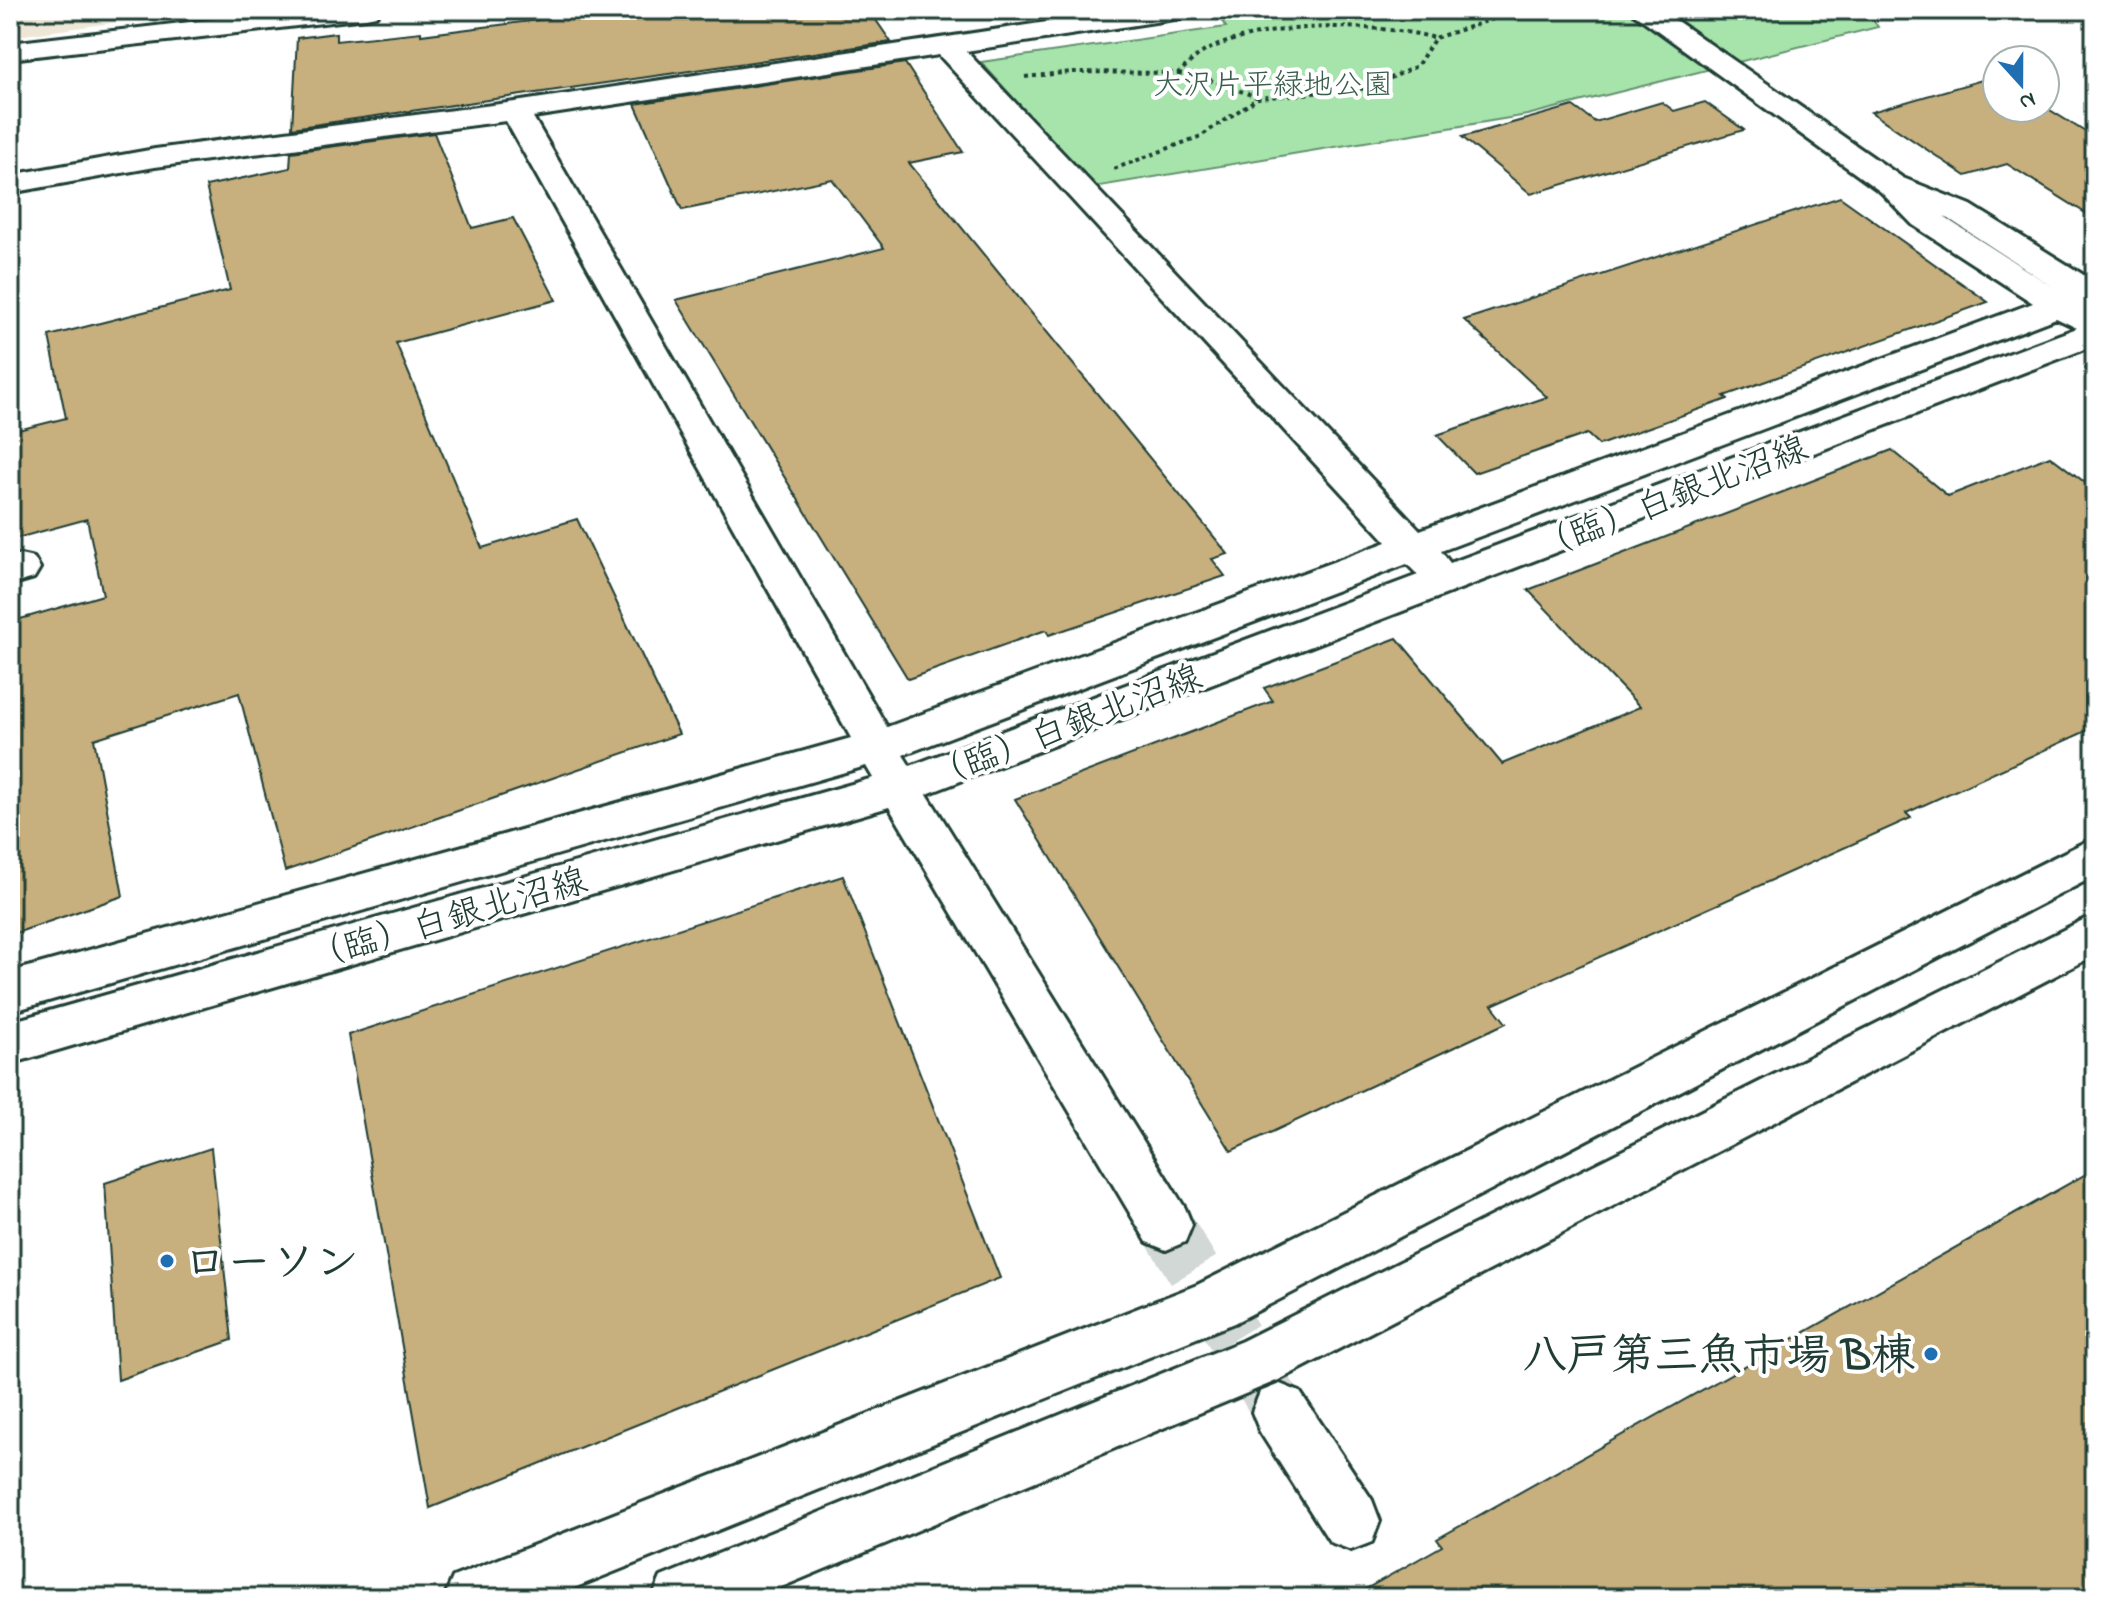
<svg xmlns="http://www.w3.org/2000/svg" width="2105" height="1608" font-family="'Indie Flower','Klee One',sans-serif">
<rect width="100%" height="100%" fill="#fff"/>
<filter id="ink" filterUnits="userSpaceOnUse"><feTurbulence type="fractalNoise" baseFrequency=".0125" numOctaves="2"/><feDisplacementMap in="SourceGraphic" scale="16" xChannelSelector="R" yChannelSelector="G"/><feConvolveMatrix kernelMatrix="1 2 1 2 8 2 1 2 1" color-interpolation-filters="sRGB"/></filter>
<g filter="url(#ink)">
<path fill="#eee7d8" d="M10,10H148V18L10,37Z"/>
<path fill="#a7e4ab" stroke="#639070" stroke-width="2" d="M1256,10H1866L1878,27L1527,115L1094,187L981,62L1226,27L1215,12Z"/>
<path fill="#c7af7e" stroke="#1f3d34" stroke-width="2" d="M546,10H592L594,22L715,10H869L891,42L292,128L297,38L336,33V41L421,32V35L547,19Z
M905,63L963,152L909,163L1228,554L1212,559L1225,576L1049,635L1046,630L908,679L676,300L884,248L832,179L682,210L635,104Z
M1996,76L1997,108L2045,107L2095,138V219L2007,164L1966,176L1871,112Z
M1662,102L1674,111L1705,102L1744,130L1531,194L1462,137L1573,106L1595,122Z
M434,133L472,228L513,218L556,300L396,343L482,548L577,519L679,734L285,871L239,693L94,739L123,896L10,935V622L103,595L87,519L10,540V432L66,418L49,336L230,290L206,186L290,168L291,152Z
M1840,197L1988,302L1724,396L1728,399L1599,445L1587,434L1474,473L1437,435L1547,397L1464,320Z
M1892,450L1948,496L2050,456L2095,490V727L1906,813L1911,818L1492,1005L1506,1023L1231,1151L1015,799L1273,701L1264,688L1397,638L1502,764L1640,707L1528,590Z
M843,876L1000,1278L430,1508L348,1035Z
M211,1148L232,1340L118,1380L105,1183Z
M2095,1169V1598H1350L1442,1546L1437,1539Z"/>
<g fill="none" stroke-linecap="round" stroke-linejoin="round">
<path stroke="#d2d8d6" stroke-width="53" stroke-dasharray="53 27" stroke-linecap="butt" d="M1166,1225L1280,1412"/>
<g stroke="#1f3d34" stroke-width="6">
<path id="minor" d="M294,10H380L376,16L366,18L10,59V43Z
M1126,10H1195L1191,16L1181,18L966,51L1420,530L2033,303L1913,225L1881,192L1629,10H1661L1903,178L1971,205L2095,282V309L2085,307L2095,317V345L927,794L1185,1208L1192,1225L1185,1242L1166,1250L1147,1242L889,807L10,1064V1022L873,778L866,766L10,1012V972L851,738L506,121L155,167L10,193V175L155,149L515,102ZM939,55L1387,542L887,727L533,117ZM1944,217L1949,219L2059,291ZM2056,318L2077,328L1450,563L1441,551ZM1407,564L1418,575L910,766L903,755Z
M20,555L34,558L40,568L34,578L10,585V557Z
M2095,837V876L1234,1323L549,1598H444L453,1577L1197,1285Z
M2095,914V955L1281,1379L755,1598H652L661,1577L1242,1341Z
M1280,1384L1300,1392L1372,1500L1380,1521L1372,1542L1351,1550L1330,1542L1260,1432L1252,1412L1260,1392Z"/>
</g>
<path stroke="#1f3d34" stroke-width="4" stroke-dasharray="4 4" stroke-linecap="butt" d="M1178,73L1196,75L1257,97
M1025,77L1072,72L1178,73C1186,67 1193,58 1202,53C1257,21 1376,22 1435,38
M1114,169L1201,136L1258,98L1369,88L1417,66L1435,38L1521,10"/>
<use href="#minor" fill="#fff" fill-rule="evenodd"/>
</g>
</g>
<g fill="#1f6fb2" stroke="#fff" stroke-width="3">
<circle cx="167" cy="1261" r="8"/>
<circle cx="1931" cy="1354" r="8"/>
</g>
<g text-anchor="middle" stroke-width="8" stroke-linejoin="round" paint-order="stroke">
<g font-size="30" fill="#3a5e4c" stroke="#fff">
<text x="1273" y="94">大沢片平緑地公園</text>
</g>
<g font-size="36" fill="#1f3d34" stroke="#fff">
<text transform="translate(1671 496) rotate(-21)" y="13">（臨）白銀北沼線</text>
<text transform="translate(1065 725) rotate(-21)" y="13">（臨）白銀北沼線</text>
<text transform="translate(447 917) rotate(-16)" y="13">（臨）白銀北沼線</text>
</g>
<g font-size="44" font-weight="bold" fill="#1f3d34" stroke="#fff" text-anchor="start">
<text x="183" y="1276">ローソン</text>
<text x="1915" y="1369" text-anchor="end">八戸第三魚市場 B棟</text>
</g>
</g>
<rect width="2105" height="1608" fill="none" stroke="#fff" stroke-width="40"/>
<rect x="20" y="20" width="2065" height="1568" fill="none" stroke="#1f3d34" stroke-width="3" filter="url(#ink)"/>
<g transform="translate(2021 84) rotate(159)"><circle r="38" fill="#ffffff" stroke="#a5b1ae" stroke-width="2"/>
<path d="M0-6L14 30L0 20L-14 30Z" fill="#1f6fb2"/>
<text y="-12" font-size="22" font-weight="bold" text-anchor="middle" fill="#1f3d34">N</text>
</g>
</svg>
